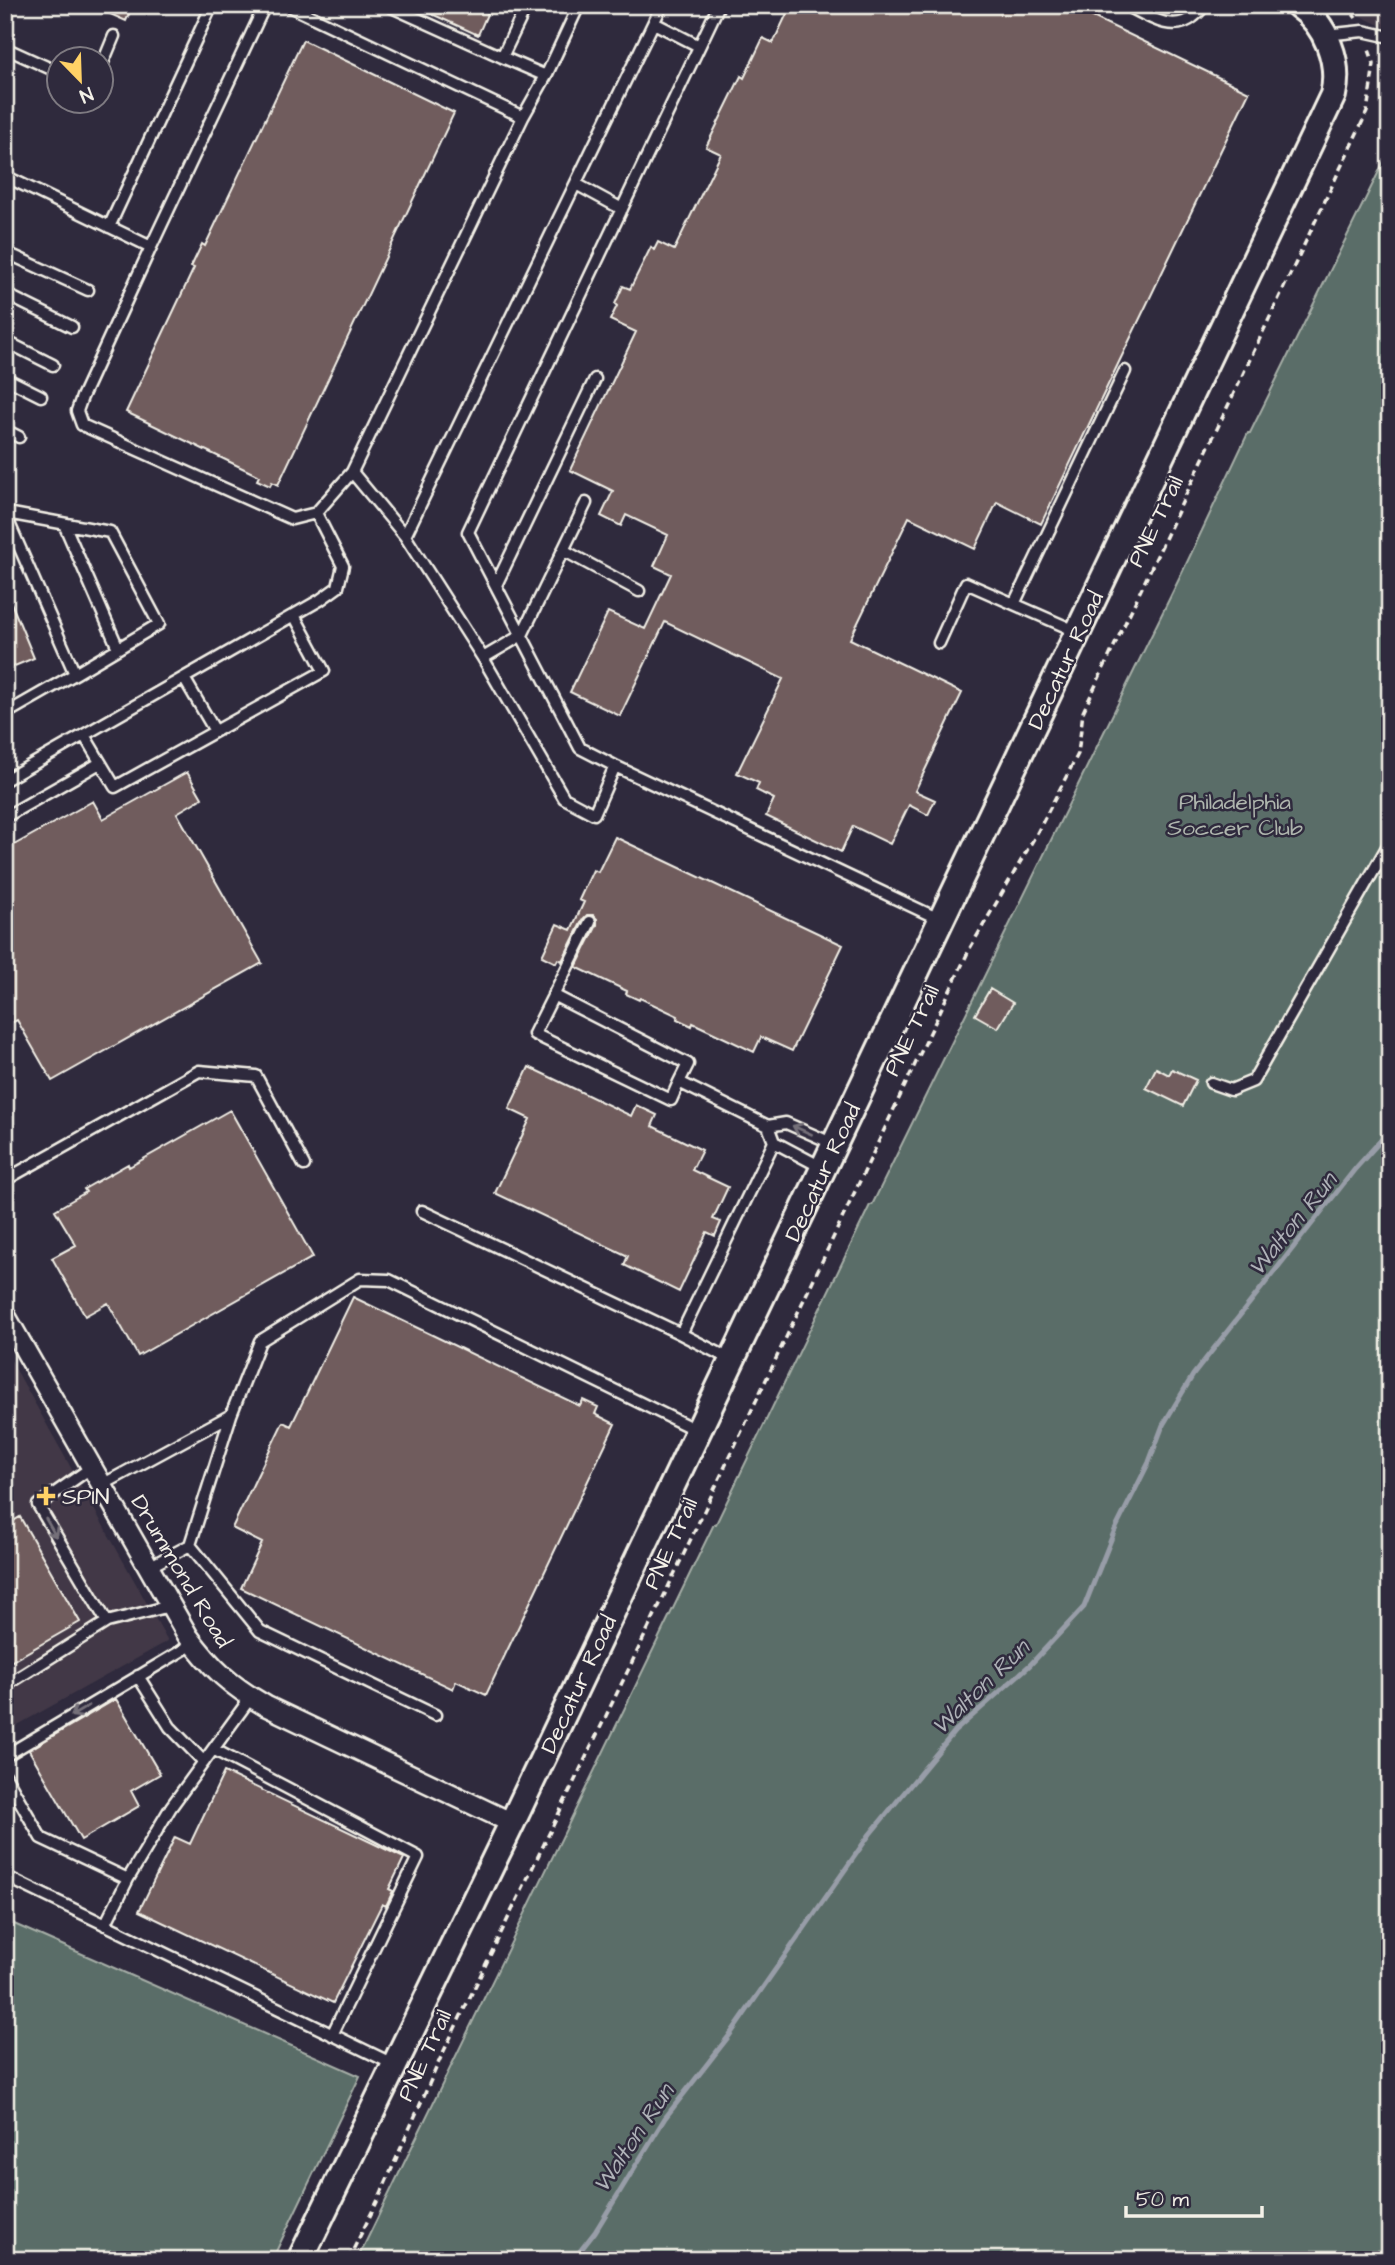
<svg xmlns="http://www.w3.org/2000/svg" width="1395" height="2265" font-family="'Architects Daughter',sans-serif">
<rect width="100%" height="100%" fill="#2f2a3d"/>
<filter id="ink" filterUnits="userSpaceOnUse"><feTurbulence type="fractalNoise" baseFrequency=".0143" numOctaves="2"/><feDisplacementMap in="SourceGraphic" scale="14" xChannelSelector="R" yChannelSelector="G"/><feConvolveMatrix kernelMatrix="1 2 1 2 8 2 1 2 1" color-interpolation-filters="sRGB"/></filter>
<g filter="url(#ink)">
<path fill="#423947" d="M1337,5H1390V30Z
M5,1350L168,1641L5,1732Z"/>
<path fill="#5a6d67" stroke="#a7afa8" stroke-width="2" d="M1390,149V2260H357L714,1524H716L870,1205H872L1181,575L1248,433H1250Z
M5,1920L360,2076L272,2260H5Z"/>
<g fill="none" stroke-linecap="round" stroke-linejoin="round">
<path stroke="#989da8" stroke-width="5" d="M573,2260L595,2232L665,2118L729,2036L870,1834L955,1731L1030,1665L1084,1607L1114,1532L1149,1462L1163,1425L1193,1375L1355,1169L1390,1130"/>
</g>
<path fill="#6f5b5d" stroke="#f4f1e8" stroke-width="2" d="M90,5H133L126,21Z
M412,5H491L478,35Z
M791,5H1068L1249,92L1041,524L997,502L975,549L909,517L850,639L962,693L915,791L935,800L928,815L909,805L890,844L853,826L841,852L766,816L774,799L756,790L759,783L737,773L783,679L665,622L620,716L570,692L608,612L645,629L671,574L654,566L668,535L626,515L621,526L601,516L613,491L570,470L636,332L610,320L617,306L615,304L623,286L630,289L651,247L654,250L658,242L674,250L721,154L706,147L741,76L744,78L763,38L773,43Z
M303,40L454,113L278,485L272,482L270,486L257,480L259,476L126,412L194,268L191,267L202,244L205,246Z
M5,588L34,658L5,670Z
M187,772L202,798L177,813L262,963L52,1081L17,1020L5,1026V850L93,801L103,819Z
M615,837L843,945L792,1051L761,1037L754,1052L693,1023L692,1026L677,1019L678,1016L640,998L639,1000L626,994L627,991L576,967L597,925V919L593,915H587L583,919L562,961L558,959L556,963L542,956L557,924L571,930L584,902L579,900L593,870L598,872Z
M990,989L1013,1003L998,1028L975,1015Z
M529,1067L631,1116L636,1105L657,1115L652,1126L702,1150L692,1170L728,1187L713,1219L721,1222L715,1236L707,1232L679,1292L624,1265L628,1256L495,1193L530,1119L509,1109Z
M1156,1068L1169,1075L1172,1069L1196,1080L1183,1106L1146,1088Z
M230,1110L313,1257L138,1356L108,1303L85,1316L52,1258L76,1245L55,1210L86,1192L84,1189L128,1164L129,1167Z
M353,1297L580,1406L583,1400L598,1407L595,1414L615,1424L486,1695L456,1681L453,1689L241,1588L262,1543L232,1528L283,1422L291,1426Z
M20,1517L80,1622L5,1665V1526Z
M116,1699L160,1774L131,1791L139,1806L81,1840L29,1750Z
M224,1772L404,1858L389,1889L393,1891L386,1906L382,1904L333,2003L139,1911L175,1837L190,1844Z"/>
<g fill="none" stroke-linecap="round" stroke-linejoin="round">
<g stroke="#f4f1e8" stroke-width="15">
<path id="service" d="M387,5L502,57L527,5
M719,5L468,532L580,748L615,766L941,920
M1126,5C1146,15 1172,34 1193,17C1198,13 1201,11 1204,5
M654,23L699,46
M1325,35L1363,31L1390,37
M5,48L60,73
M502,57L546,76L579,5
M102,65L114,36
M523,117L546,76
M5,176L151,247L265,5
M576,184L622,209
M109,227L212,5
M151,247L82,397L77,411L82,425L292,519L316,513L352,472L523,117L287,5
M5,252L88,290
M5,294L72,327
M5,341L53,365
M5,378L41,396
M5,430L19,437
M352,472L405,536
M7,513L110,532L159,624L75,674
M5,514L75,674L5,714
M64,524L118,648
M563,550L639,591
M496,585L595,379
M1014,604L1125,371
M939,643L966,583L1078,632
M483,658L522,635L586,503
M184,678L215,731
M84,735L115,787L324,671L294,615
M615,766L594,814L564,798L483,658L405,536L662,5
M5,780L320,600L338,587L343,566L316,513
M5,817L100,763
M590,922L534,1034L671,1100L679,1082L768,1126L786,1123L834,1144
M553,995L688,1064L679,1082
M1211,1083L1231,1090L1253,1081L1390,842
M768,1126L774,1142L823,1168
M5,1180L199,1071L256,1076L304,1165
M422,1211L681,1334
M730,1359L681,1334L774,1142
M92,1467L38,1505L107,1622
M102,1485L231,1415L260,1341L360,1279L389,1280L698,1431
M190,1545L231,1415
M149,1567L190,1545L260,1631L435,1715
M138,1676L170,1727L204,1762
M5,1686L107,1622L170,1606
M213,1749L418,1857L332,2035
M5,1756L193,1644
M5,1775L41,1838L128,1879L171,1807L251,1697
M5,1871L9,1878L395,2065
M105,1925L128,1879"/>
</g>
<g stroke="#f4f1e8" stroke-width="24">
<path id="minor" d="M5,1315L188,1636C212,1669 231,1686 266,1706L512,1823"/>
</g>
<g stroke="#f4f1e8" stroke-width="30">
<path id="tertiary" d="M300,2260L512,1823L1333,95C1341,62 1326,24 1298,5"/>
</g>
<path stroke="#f4f1e8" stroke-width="3.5" stroke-dasharray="7 5" stroke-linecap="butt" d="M1346,5L1356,18
M348,2260L378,2200L441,2057L662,1600L970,948L1036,835L1078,754L1083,712L1367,112L1374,64L1368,47"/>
<use href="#service" stroke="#2f2a3d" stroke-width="10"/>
<use href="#minor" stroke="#2f2a3d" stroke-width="19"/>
<use href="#tertiary" stroke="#2f2a3d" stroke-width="24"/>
</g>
<defs><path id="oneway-shaft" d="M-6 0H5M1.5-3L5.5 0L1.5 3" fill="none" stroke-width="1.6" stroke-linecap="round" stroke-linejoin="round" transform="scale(1.75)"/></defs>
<g stroke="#747079">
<use href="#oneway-shaft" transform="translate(802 1130) rotate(-156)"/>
<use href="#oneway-shaft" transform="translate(51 1528) rotate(60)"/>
<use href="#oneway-shaft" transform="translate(80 1711) rotate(149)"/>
</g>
</g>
<path fill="#ffd166" stroke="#2f2a3d" stroke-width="2.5" d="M42.5 1485.5h7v7h7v7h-7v7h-7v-7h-7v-7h7z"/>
<g text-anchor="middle" stroke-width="5" stroke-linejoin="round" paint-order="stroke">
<g font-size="23" fill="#f4f1e8" stroke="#2f2a3d">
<text transform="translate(1155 521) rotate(-64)" y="8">PNE Trail</text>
<text transform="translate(1065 660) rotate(-65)" y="8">Decatur Road</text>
<text transform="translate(911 1030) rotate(-64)" y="8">PNE Trail</text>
<text transform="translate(822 1172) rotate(-65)" y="8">Decatur Road</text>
<text transform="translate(670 1543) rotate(-65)" y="8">PNE Trail</text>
<text transform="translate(182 1571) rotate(59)" y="8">Drummond Road</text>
<text transform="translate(578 1684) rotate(-65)" y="8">Decatur Road</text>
<text transform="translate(424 2055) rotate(-65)" y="8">PNE Trail</text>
</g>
<g font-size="23" fill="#afb6ae" stroke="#2f2a3d">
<text x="1235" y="809">Philadelphia<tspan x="1235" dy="26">Soccer Club</tspan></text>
</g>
<g font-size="23" fill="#f4f1e8" stroke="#2f2a3d" text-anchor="start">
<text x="62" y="1504">SPIN</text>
</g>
<g font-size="24" font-style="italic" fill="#afb2b8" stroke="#2f2a3d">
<text transform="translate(1292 1224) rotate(-51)" y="8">Walton Run</text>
<text transform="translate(980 1687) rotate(-44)" y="8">Walton Run</text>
<text transform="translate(633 2138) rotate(-56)" y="8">Walton Run</text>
</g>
</g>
<rect width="1395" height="2265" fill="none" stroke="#2f2a3d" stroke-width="28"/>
<rect x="14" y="14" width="1367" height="2237" fill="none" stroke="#f4f1e8" stroke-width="2.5" filter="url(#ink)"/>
<g transform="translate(80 80) rotate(157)"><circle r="33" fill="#2f2a3d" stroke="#7e7a81" stroke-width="2"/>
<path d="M0-5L12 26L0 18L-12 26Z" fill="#ffd166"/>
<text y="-10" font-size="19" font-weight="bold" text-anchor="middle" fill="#f4f1e8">N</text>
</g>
<path d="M1126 2206v10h136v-10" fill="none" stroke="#f4f1e8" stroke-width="3.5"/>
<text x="1136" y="2206" font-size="21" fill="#f4f1e8" stroke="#2f2a3d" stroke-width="5" paint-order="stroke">50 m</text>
</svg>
